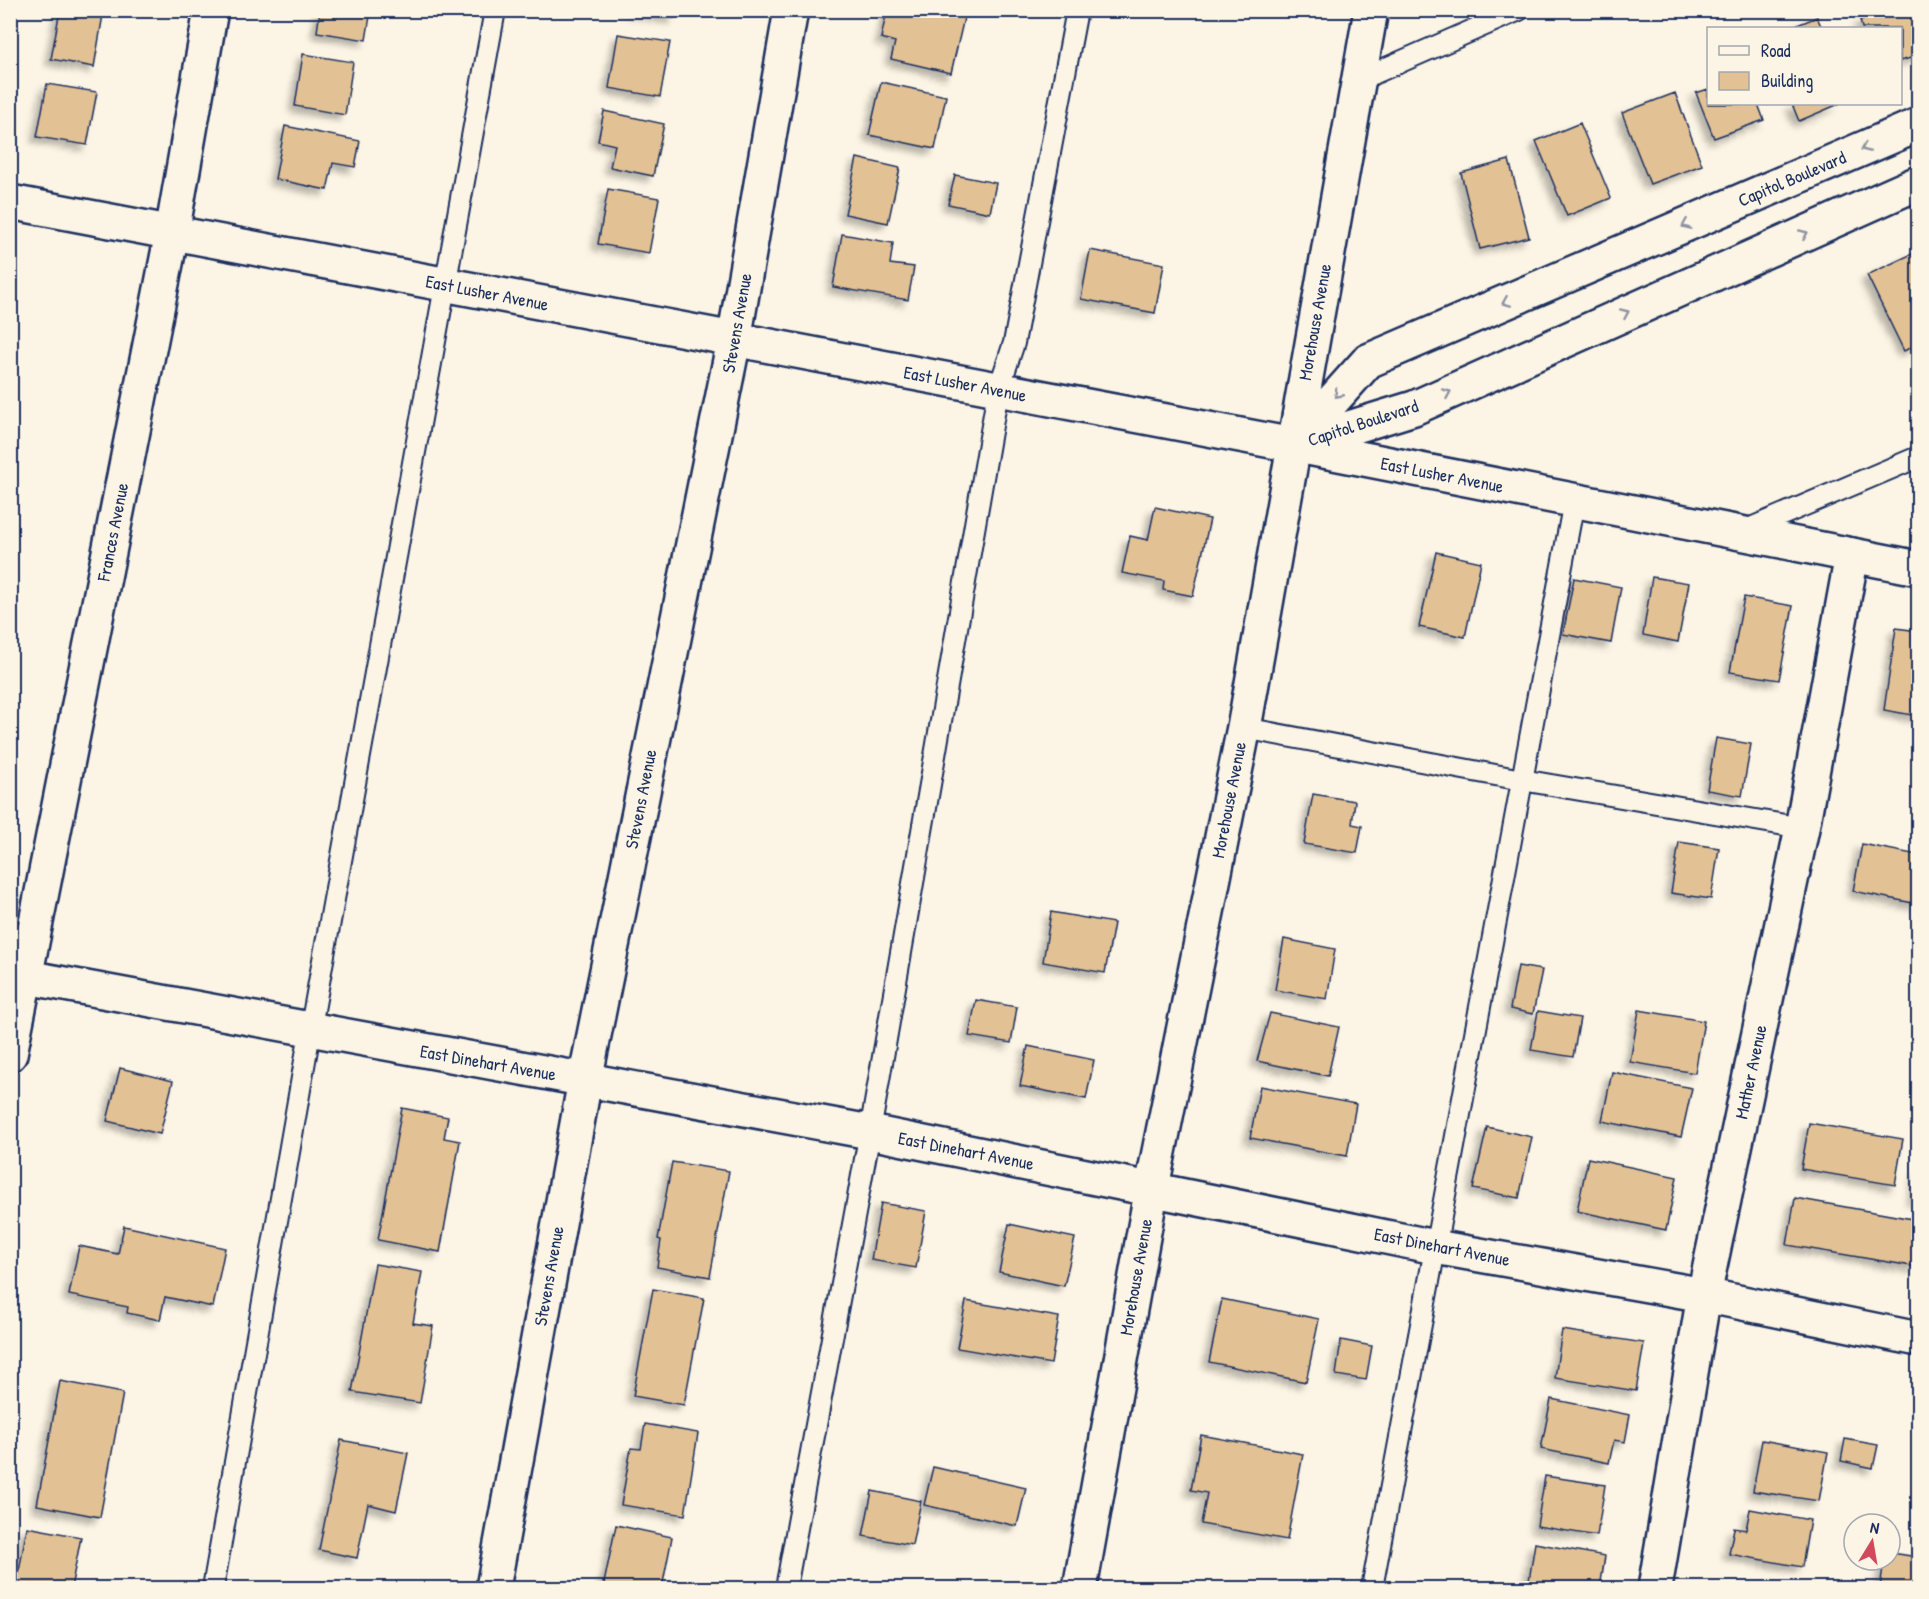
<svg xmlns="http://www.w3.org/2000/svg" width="1929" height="1599" font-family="'Patrick Hand',sans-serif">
<defs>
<filter id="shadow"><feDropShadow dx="-5.5" dy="5.5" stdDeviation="3" flood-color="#0004"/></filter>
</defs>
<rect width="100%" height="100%" fill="#fcf5e5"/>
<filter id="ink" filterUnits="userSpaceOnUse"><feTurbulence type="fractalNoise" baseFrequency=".0167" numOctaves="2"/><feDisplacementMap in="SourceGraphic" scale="12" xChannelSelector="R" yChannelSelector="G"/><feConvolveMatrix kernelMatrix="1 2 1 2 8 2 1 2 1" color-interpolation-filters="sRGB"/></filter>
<g filter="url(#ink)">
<path fill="#e2c194" stroke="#1b2f5e" stroke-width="1.5" filter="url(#shadow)" d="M60,10L103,15L94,67L51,59Z
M320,10H371L366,40L317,32Z
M630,10H675L674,18Z
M887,10H933L964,18L951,73L891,59L895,42L881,38Z
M1899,10H1912L1918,36V56L1900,61V28H1862L1860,20Z
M1817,17L1822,28H1790Z
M618,34L670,42L660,97L609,88Z
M303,54L353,62L345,115L295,106Z
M881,82L946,96L935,149L869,135Z
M47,84L97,92L87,145L37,137Z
M1708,89V104H1758L1764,120L1714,138L1696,93Z
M1675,93L1702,165L1650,184L1622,113Z
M1792,104H1839L1799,121Z
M604,111L664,124L653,176L610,167L615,145L598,141Z
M1580,123L1611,198L1567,216L1536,141Z
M285,126L360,141L355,167L333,163L327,190L275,179Z
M857,158L900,168L888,223L845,214Z
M1509,160L1529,237L1480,249L1461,173Z
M955,175L996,183L990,213L948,204Z
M608,189L659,198L649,253L598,244Z
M842,234L893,243L890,264L914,267L908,300L833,287Z
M1090,250L1164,264L1155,313L1081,299Z
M1914,253L1918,262V344L1904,351L1867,275Z
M1155,507L1210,519L1193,596L1163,590L1164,581L1122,573L1130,536L1148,540Z
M1436,552L1481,562L1465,637L1419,627Z
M1652,577L1689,583L1678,642L1643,635Z
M1574,578L1621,587L1611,643L1563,634Z
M1744,597L1793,606L1779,680L1730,672Z
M1896,628L1918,631V716L1884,710Z
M1716,738L1751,744L1742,796L1707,790Z
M1313,794L1355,801L1352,824L1362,826L1357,853L1304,844Z
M1679,842L1719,848L1711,899L1671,893Z
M1862,844L1918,855V904L1853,891Z
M1051,912L1114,923L1105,973L1043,962Z
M1284,939L1335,949L1327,999L1275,990Z
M1518,966L1542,970L1533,1014L1510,1009Z
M976,1000L1017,1007L1011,1043L969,1036Z
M1639,1010L1704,1021L1695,1073L1630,1062Z
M1538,1011L1580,1018L1573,1057L1531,1050Z
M1270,1013L1339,1027L1328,1076L1257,1061Z
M1028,1046L1094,1060L1086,1099L1020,1086Z
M120,1068L173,1081L160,1134L107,1121Z
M1612,1072L1692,1088L1681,1137L1602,1121Z
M1260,1086L1356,1104L1347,1156L1250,1138Z
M402,1108L448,1117L444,1138L460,1141L440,1252L378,1240Z
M1809,1123L1903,1139L1895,1185L1801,1169Z
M1487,1127L1532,1137L1519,1198L1473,1189Z
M1588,1158L1677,1177L1666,1230L1577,1211Z
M672,1162L729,1171L710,1277L657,1267L661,1240L658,1239Z
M1918,1169V1200L1912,1198Z
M1795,1198L1918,1220V1267L1787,1245Z
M881,1203L926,1211L916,1268L871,1260Z
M1009,1224L1075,1238L1064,1286L999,1272Z
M124,1226L225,1248L213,1307L165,1297L160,1320L127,1313L128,1307L69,1295L79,1246L118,1254Z
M375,1264L422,1272L413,1323L433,1326L420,1403L352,1392Z
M653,1289L704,1298L684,1405L633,1396Z
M1222,1299L1319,1319L1306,1382L1209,1362Z
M966,1301L1059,1317L1051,1364L957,1348Z
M1562,1330L1644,1343L1636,1391L1555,1378Z
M1341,1340L1372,1346L1366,1380L1336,1375Z
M60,1381L123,1393L100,1517L37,1505Z
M1551,1399L1630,1415L1625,1442L1614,1440L1609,1463L1541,1449Z
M645,1424L698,1433L685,1515L621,1505L631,1448L641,1449Z
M1201,1435L1303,1454L1287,1540L1201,1524L1207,1493L1191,1490Z
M1845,1439L1878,1445L1873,1468L1841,1461Z
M341,1440L408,1453L396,1511L368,1504L357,1558L319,1550Z
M1762,1440L1828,1452L1819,1501L1753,1491Z
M933,1467L1026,1488L1017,1526L924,1505Z
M1545,1476L1605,1485L1597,1536L1537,1526Z
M872,1491L921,1501L912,1545L863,1536Z
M1750,1509L1810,1520L1802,1567L1729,1554L1734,1528L1746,1530Z
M616,1525L672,1537L662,1588H603Z
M27,1527L81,1537L71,1588H16Z
M1535,1543L1605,1556L1600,1588L1528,1587Z
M1890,1553L1918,1557V1588H1880L1884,1560H1890Z"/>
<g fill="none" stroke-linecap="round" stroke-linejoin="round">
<g stroke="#1b2f5e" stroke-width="24">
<path id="lane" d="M1359,80L1519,10
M1744,531L1918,457
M1244,728L1522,780L1802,828
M213,1588L310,1032L495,10
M786,1588L870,1132L998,391L1014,343L1077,10
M1372,1588L1574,501"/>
</g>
<g stroke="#1b2f5e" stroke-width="38">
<path id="street" d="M1293,445L1368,361L1918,125
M1294,445L1414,408L1918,183
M10,974L870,1132L1435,1247L1704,1295L1918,1339
M10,1054L172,233L211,10
M493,1588L585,1080L734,340L791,10
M1080,1588L1152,1187L1246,717L1371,10
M1655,1588L1704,1295L1802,828L1852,555"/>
</g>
<g stroke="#1b2f5e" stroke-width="38">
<path id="primary" d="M10,202L1293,445L1918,568"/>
</g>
<use href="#lane" stroke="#fcf5e5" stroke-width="20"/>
<use href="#street" stroke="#fcf5e5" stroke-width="33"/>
<use href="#primary" stroke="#fcf5e5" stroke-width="33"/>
</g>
<defs><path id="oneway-chevron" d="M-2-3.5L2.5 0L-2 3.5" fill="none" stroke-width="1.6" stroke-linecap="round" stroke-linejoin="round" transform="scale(1.5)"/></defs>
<g stroke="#8c92a2">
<use href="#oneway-chevron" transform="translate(1865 148) rotate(157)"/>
<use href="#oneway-chevron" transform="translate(1686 225) rotate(157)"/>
<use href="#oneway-chevron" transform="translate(1804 234) rotate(-24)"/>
<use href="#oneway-chevron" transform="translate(1506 302) rotate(157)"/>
<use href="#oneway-chevron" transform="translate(1625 313) rotate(-24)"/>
<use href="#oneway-chevron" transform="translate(1447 393) rotate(-24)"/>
<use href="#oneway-chevron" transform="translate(1338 394) rotate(132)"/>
</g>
</g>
<g text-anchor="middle" stroke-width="4.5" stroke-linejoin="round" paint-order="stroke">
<g font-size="18" fill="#1b2f5e" stroke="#fcf5e5">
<text transform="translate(1792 179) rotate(-23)" y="6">Capitol Boulevard</text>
<text transform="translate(487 293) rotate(11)" y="6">East Lusher Avenue</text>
<text transform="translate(1315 322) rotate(-80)" y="6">Morehouse Avenue</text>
<text transform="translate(737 323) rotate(-80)" y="6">Stevens Avenue</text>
<text transform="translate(965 384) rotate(11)" y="6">East Lusher Avenue</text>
<text transform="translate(1363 423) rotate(-18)" y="6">Capitol Boulevard</text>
<text transform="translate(1442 475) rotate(11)" y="6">East Lusher Avenue</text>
<text transform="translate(113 532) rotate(-79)" y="6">Frances Avenue</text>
<text transform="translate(641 799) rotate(-79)" y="6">Stevens Avenue</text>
<text transform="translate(1229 800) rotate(-79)" y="6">Morehouse Avenue</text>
<text transform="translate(488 1063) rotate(10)" y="6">East Dinehart Avenue</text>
<text transform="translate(1751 1072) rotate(-78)" y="6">Mather Avenue</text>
<text transform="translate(966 1151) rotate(11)" y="6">East Dinehart Avenue</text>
<text transform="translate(1442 1247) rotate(11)" y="6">East Dinehart Avenue</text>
<text transform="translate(549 1276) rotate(-80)" y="6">Stevens Avenue</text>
<text transform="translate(1136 1277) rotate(-80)" y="6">Morehouse Avenue</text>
</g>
</g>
<rect width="1929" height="1599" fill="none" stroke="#fcf5e5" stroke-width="36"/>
<rect x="18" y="18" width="1893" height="1563" fill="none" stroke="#1b2f5e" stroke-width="2" filter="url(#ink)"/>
<rect x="1707" y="27" width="195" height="78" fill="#fcf5e5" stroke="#a2a6af" stroke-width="1.5"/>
<rect x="1719" y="46" width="30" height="9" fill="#fcf5e5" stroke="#a2a6af" stroke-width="1.5"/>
<text x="1761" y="57" font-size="18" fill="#1b2f5e">Road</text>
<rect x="1719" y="72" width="30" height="18" fill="#e2c194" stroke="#a2a6af" stroke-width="1.5"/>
<text x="1761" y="87" font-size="18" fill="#1b2f5e">Building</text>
<g transform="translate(1872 1542) rotate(11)"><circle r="28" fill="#fcf5e5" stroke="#a2a6af" stroke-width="1.5"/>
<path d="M0-4.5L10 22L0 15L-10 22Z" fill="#d1495b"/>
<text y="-9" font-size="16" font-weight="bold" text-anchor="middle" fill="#1b2f5e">N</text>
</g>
</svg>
